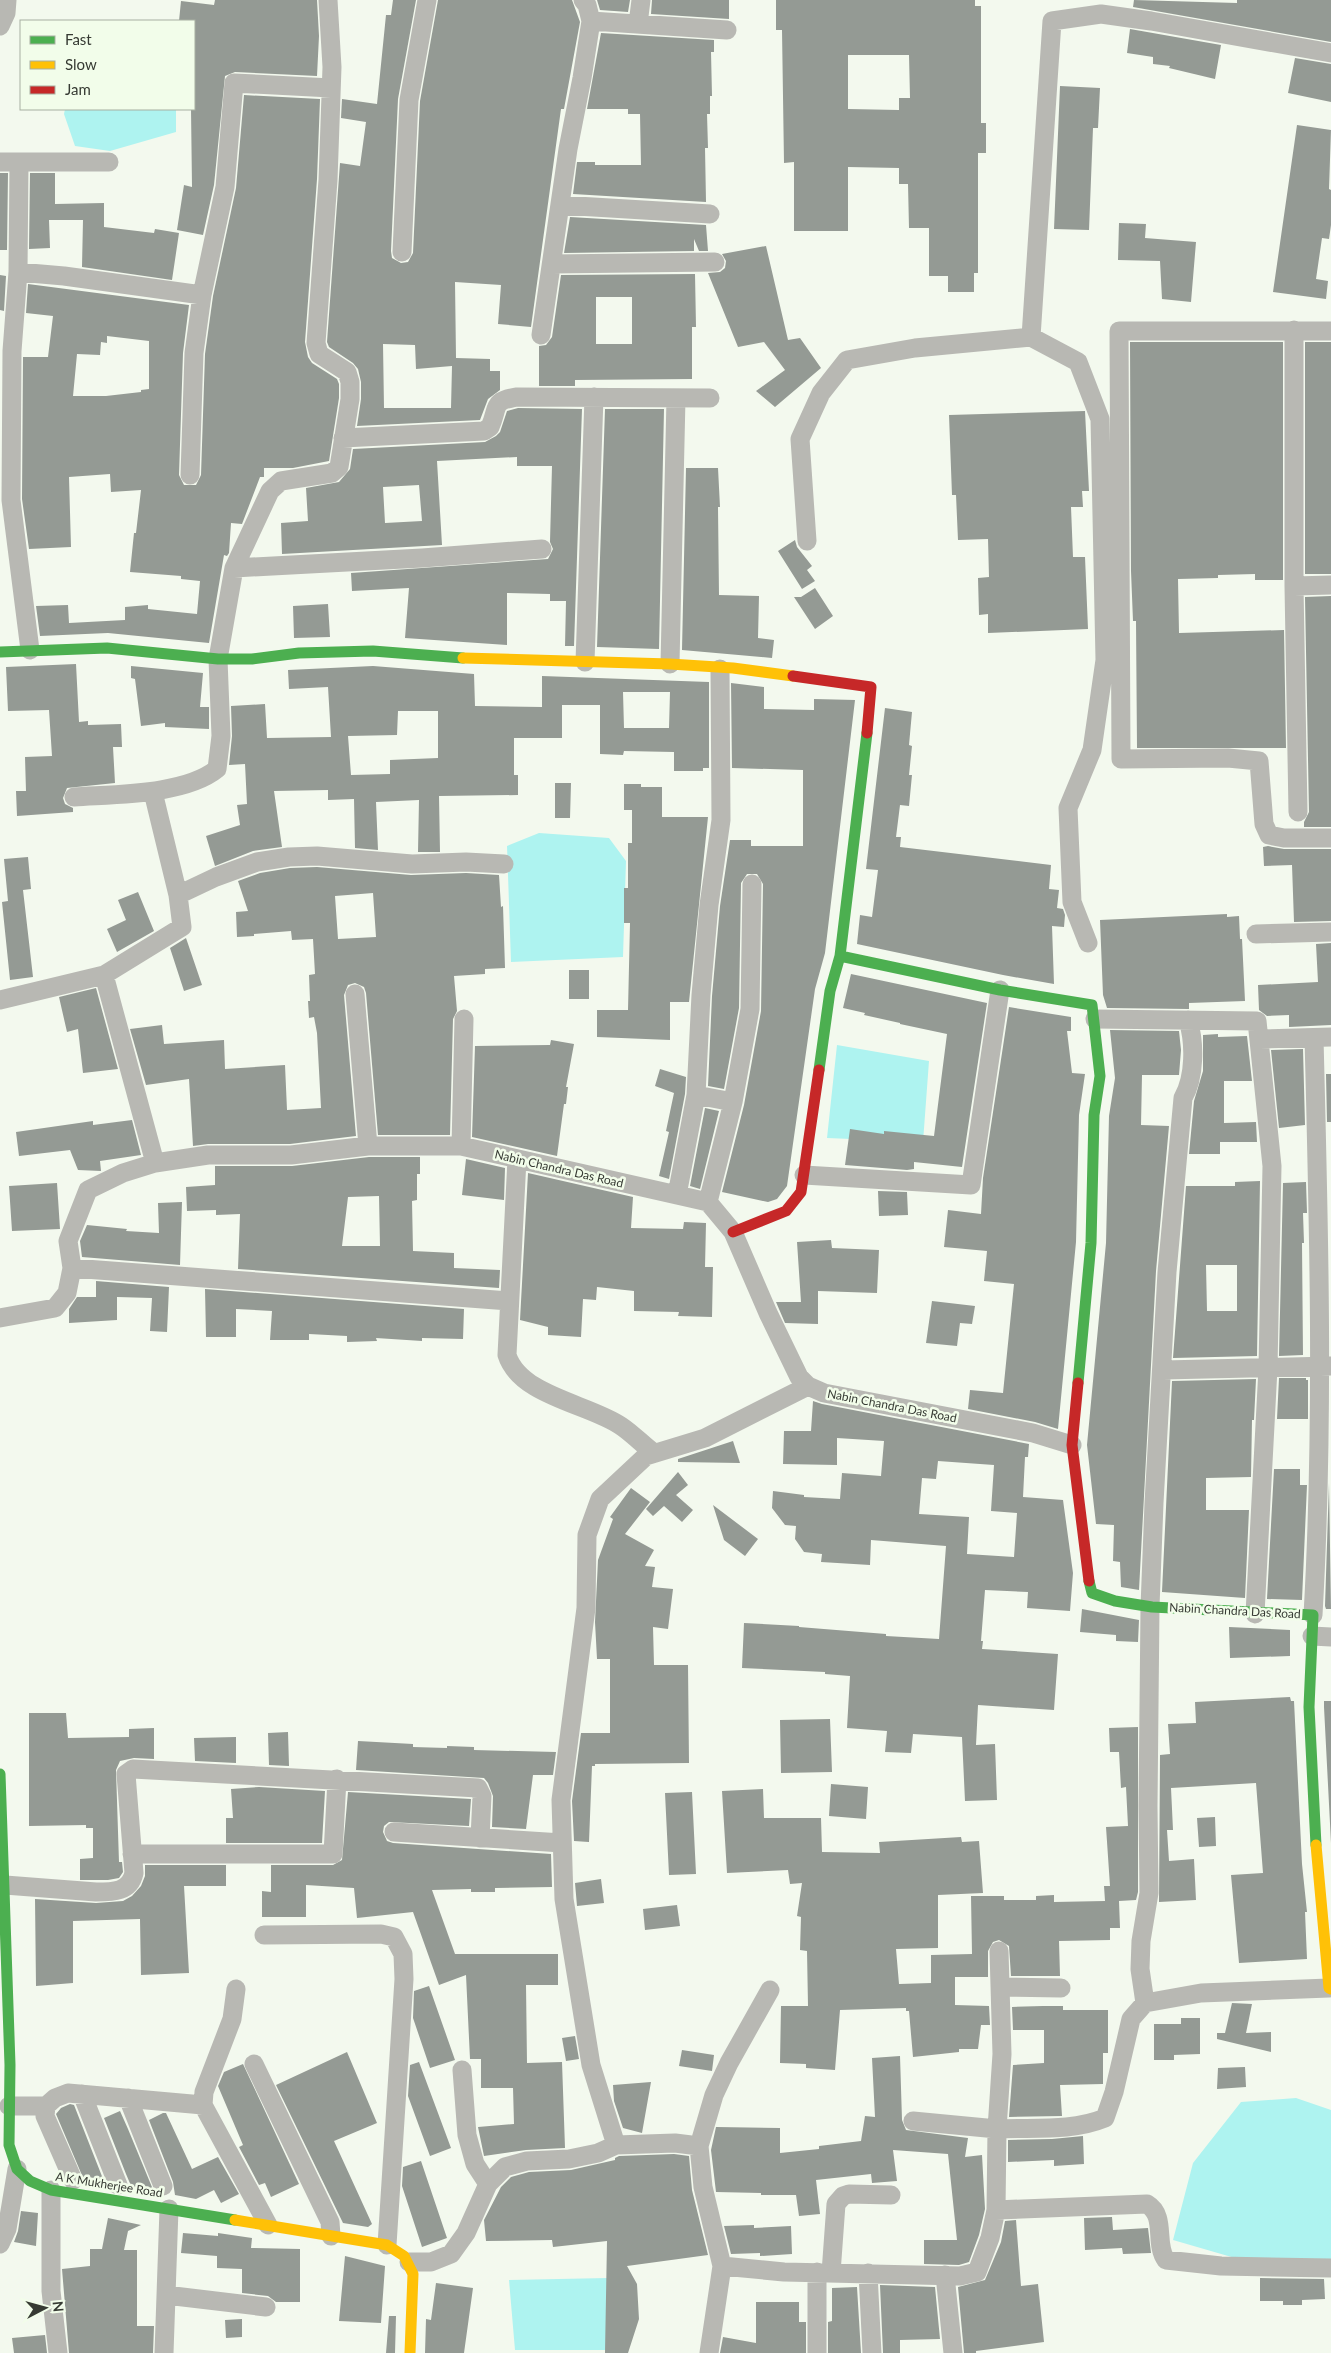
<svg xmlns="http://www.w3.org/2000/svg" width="1331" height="2353" font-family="Lato,sans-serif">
<rect width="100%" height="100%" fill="#f3f9ee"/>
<path fill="#aef3f0" d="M65,109H176V132L110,151L75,146L64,114Z
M539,833L609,838L626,861L623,957L511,962L507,846Z
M837,1045L929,1061L923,1142L827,1138Z
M1296,2098L1331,2110V2271L1273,2269L1173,2240L1193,2163L1241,2102Z
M608,2278V2350H515L509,2280Z"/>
<path fill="#949a94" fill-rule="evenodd" d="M215,0H317L319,36L317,76L235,72L225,76L214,185L203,235L177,230L184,185L192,187L191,109H194V21H179L181,1L214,5Z
M393,0H416L398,99L391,251L392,258L401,263L408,262L413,253L420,101L438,0H572L580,22L564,109H561L531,327L498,324L501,285L455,282L456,358L490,359V371H500V390L488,399L480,420L357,426L361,399V382L358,369L353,363L329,347L327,342L340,163L360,166L366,122L341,118L342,99L377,104L386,15H391ZM383,344L415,345L416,369L452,366L451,408H384Z
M597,0H630L628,12L600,10Z
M652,0H729V19L651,14Z
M776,0H975V6H981V123H986V153H978V273H974V292H948V276H929V228H909L908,184H899V168L848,167V231H794V162L784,163L782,30H776ZM848,55H909L910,98H899V110L848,109Z
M1134,0L1237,3V0H1331V42L1133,7Z
M1130,29L1221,45L1215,79L1169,68L1170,66L1153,64V57L1127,53Z
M601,33L714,40V52H711L712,96H710V114H707L708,148H705L706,202L573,194L577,162H595V165H641L640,114H628V109H587Z
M1295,58L1331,64V102L1288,93Z
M1060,86L1100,88L1098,128H1093L1089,230L1054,229Z
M244,95L320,99L317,179L305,342L308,357L312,363L337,379L339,384V398L329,461L293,468H264V477H260L242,524L231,523L229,553L227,556L224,555L209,643L108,633L40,636L36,606L68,605L69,623L125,620V607L148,605V609L197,614L200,581L181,579V576L130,572L134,533H136L141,490L111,492L110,474L69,477L71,547L29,549L22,499L23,357H48L53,316L26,313L28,284L189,305L183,353L179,475L184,485H196L201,475L205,354L213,296L236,188ZM107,336L149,341V389L141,390V392L106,396H73L77,354L100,355L101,342L107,343Z
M1297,125L1331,130L1329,189L1331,190V225L1329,239L1322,238L1316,279L1328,281L1326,299L1273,292Z
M0,173H8L7,250H0Z
M30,173H55V204L104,203V227L154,233L155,229L179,233L172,280L82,267L83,220H49L50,248L29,249Z
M570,217L706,225L708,251H699L694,239V251L564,253Z
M1119,223L1146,224L1145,238L1196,242L1191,302L1162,299L1160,261L1118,260Z
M766,246L788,340L800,338L821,368L775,407L756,391L785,370L764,342L738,347L708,273L720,272L725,268L726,261L722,254Z
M695,274L696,327H692V379L575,380V386H539V346L546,345L552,337L561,275ZM596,297H632V344H596Z
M0,275L6,276L4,311L0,310Z
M1130,342H1283V580H1255V574L1218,575V578L1178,579L1179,633L1284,630L1286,748H1137L1136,621H1133L1131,571Z
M1305,342H1331V574H1305Z
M518,408L582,409L574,646H565L566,601H550V594L507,593V645L405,638L409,588L352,591L351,573L548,559L553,549L550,542L552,466H517V457L437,461L442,545L282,554L281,523L308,521L306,488L339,482L350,469L353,449L485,442L496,436L500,432L507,411ZM419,485L422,521L385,523L383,487Z
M605,409H664L659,649L597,647Z
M1085,411L1089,491H1082L1083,507H1071L1073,557H1085L1088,629L988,633V614L979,615L978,578L989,577L988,539L958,540L956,495H952L949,415Z
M686,468H718L720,507H718L719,595L759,596L758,638L774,640L772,658L682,650Z
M795,540L797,547L812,566L807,570L815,581L802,589L778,551Z
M815,588L833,616L815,629L794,597H801Z
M1331,596V827H1304V822L1309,812L1305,597Z
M328,604L330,637L294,638L293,606Z
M76,664L79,722L88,721V725L121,724L122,747H113L115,783L67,788L63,798L65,804L73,808V812L17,816L16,791H26L25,757L52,756L49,710L8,711L6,667Z
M131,666L203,673L200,707H209V729L165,727V723L141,726L135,679L131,678Z
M373,666L474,674L475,706L542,707V676L709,682V768H703V771H674V752L624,751L623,755L600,754V705H562V738H514V775H518V795L439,796L440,852H418L419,800L376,802L378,850L355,848L354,799L328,800V790L274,791L282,847L253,851L215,866L206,836L240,825L237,805L247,804L245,764L229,765L232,736L231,706L265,704L267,738L331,737L328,687L289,689L288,670ZM623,692H670L669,728H624ZM398,711H438V758L390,760V774L351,775L348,736L397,735Z
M731,683L764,687V709L814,710V699L855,700L825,953L815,989L787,1186L777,1199L768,1202L722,1192L744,1105L761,1011L763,884L757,874H747L741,883L739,1008L724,1089L708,1086L712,996L720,906L730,840H751V846H803V770L732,768Z
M885,708L912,712L909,745L912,746L909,775H912L909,806L900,805L896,837H901L900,847L1051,865L1049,889L1059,890L1057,908L1063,909L1065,915L1064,927L1052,926L1054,984L1003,975L857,944L860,915L872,917L878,870L866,869Z
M555,783H571L570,818H555Z
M624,784H641V787H662V817H708L689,1002H670V1040L597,1037V1010H628L630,923H624V888H628V843H632V810H624Z
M1268,846L1284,849H1331V921L1294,922L1292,865L1264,866L1263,847Z
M28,857L31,889L23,890L33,977L10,980L2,902L8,901L4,859Z
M317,867L411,875L466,873L499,875L501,907L503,906L505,968L485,969V974L454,976L457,1011L453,1019L450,1135H378L366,993L364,987L355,983L348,985L344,995L356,1136L290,1144H208L193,1146L189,1079L146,1085L130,1029L162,1025L164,1044L224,1040L225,1069L285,1065L287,1110L321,1108L317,1033L314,1017L309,1018L308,1001H310L309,975L315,974L313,939L292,940L291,931L254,934V936L237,937L236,912L248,911L238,881L260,873L290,868ZM373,893L376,937L338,939L335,896Z
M138,892L154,931L117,952L107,929L126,920L118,900Z
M1227,914V917L1239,916L1240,939H1242L1245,1001L1189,1003V1009L1107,1008L1103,995L1100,920Z
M186,938L202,985L184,991L170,948Z
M1331,943V1025L1289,1027V1015L1267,1016L1259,1010L1258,985L1318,982L1316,944Z
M569,970H589V999H569Z
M851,974L987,1003L962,1167L914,1162V1169L907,1170L845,1165L850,1129L884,1134V1131L934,1136L947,1034L900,1024V1023L864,1015L865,1013L843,1008Z
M96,988L118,1069L83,1073L78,1029L67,1032L59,997Z
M1009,1007L1071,1017V1031H1067L1072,1073L1085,1074L1079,1115L1076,1242L1058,1429L1035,1422L968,1409L970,1390L1003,1393L1014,1284L984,1281L987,1251L944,1247L948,1210L981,1214L983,1178Z
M1110,1030L1179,1031L1181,1050L1179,1075H1142L1141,1125L1169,1126L1156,1271L1139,1590L1121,1587L1120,1562L1113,1561L1114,1525L1096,1524L1087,1445L1106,1243L1109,1116L1115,1078Z
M1218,1034V1037L1247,1036L1252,1081H1224V1123L1256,1122L1257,1142H1220V1154H1189L1194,1101L1203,1071V1035Z
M551,1040L574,1044L566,1087H568L566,1104H564L557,1156L472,1137L475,1046L550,1045Z
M1303,1049L1305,1125L1279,1128L1271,1050Z
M660,1069L686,1077L685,1094L669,1179L659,1176L669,1132L666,1131L674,1093L655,1086Z
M1326,1074H1331V1122H1327Z
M705,1108L719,1111L700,1189L690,1186Z
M132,1120L141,1155L100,1161L101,1171L78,1170L70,1150L19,1156L16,1132L93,1121V1125Z
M369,1157H420V1174H417V1200L412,1201L413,1251L454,1253V1268L500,1270L499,1288L238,1269L240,1214L216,1215V1210L187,1211L186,1187L215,1185V1166H292ZM379,1196L380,1246H342L348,1197Z
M466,1159L505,1168L504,1200L462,1195Z
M528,1173L633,1197L631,1228L683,1229L684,1222L706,1223L705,1267H713L712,1317L678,1316L679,1312L634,1311V1291L597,1287L596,1300L583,1299L581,1337L548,1335V1327L520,1320Z
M1260,1181L1257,1356L1173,1358L1186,1186H1235V1182ZM1206,1265H1237V1311H1207Z
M1306,1182L1307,1213H1303L1304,1243H1302L1303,1355L1279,1356L1283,1183Z
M57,1183L60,1229L12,1231L9,1186Z
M878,1191L907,1192L908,1215L879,1216Z
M182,1202L180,1265L82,1257L80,1241L87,1225L127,1229L126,1231L159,1233L158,1203Z
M831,1240L832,1248L879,1250L877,1293L818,1291V1324L785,1323L776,1302H801L797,1242Z
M96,1281L169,1287L167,1332L150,1331L152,1298L117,1297V1320L69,1323V1309L77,1297H96Z
M205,1289L464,1309L463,1339L422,1338V1341L376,1338L377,1341L347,1342V1336L309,1334V1340H270L272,1311L236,1309V1337H206Z
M932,1301L975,1306L972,1324L960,1323L957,1346L926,1343Z
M1279,1378H1306V1380H1308V1419H1277Z
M1256,1379L1254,1420H1252L1251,1477L1206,1478V1510H1249L1245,1598L1162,1592L1172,1381Z
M813,1401L822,1404L1029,1444L1028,1457H1025L1023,1497L1063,1500L1073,1573L1070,1611L1027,1608L1028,1592L985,1590L981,1641H983L982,1649L1058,1654L1054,1710L978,1705L976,1745L995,1744L997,1800L965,1801L962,1737L913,1734L911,1753L885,1752L887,1731L847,1728L850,1676L825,1674V1672L742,1668L744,1623L799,1626V1627L886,1634V1636L939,1639L946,1546L871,1540L870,1565L821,1562L822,1554L804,1552L795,1539L796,1526L785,1525L772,1508L773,1491L804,1495V1497L840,1499L842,1473L881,1476L884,1441L837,1438V1465L783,1464L784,1431H811ZM938,1461L994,1465L991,1511L1017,1513L1014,1557L967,1554L969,1517L919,1514L922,1478L936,1479Z
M733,1441L740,1463L678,1462V1459Z
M1274,1469H1300V1485H1307L1302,1600L1267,1599Z
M678,1472L688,1485L676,1495L693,1510L682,1522L664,1506L653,1516L646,1509Z
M1329,1483L1331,1609H1326L1325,1606Z
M631,1488L650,1502L625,1534L654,1550L645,1566L655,1567L652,1587L673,1589L668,1629L653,1627L654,1665H688L689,1763L595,1764V1766H592L589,1842L574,1841L572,1801L581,1733H610V1659H597L595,1622L598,1560L613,1519L610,1517Z
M713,1505L758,1539L745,1556L724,1540Z
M1082,1609L1139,1620L1138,1642L1116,1641V1635L1080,1632Z
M1229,1627L1290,1630V1656L1230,1658Z
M1290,1697L1291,1701H1294L1302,1864L1307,1912H1305L1307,1959L1239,1963L1231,1875L1263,1873L1256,1783L1171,1788L1173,1830H1167L1169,1861L1194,1859L1196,1900L1159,1902L1160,1755L1170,1754L1168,1724L1196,1723L1195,1702Z
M1324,1701H1331V1843L1324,1707Z
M29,1713H66L68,1738L129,1737V1729L154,1728V1759L134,1758L120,1761L116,1770L119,1862H122L123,1872L119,1878L108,1880H80V1859L93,1858V1828H86V1825L29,1826Z
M830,1719L832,1772L781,1773L780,1720Z
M1138,1727V1892L1136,1900L1119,1901L1120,1928H1110V1940L1059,1941L1060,1976H1011L1009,1946L999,1940L993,1942L988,1951V1977H955V2005L989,2006L990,2025H981L978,2049H959V2052L913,2057L909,2011H906V2008L840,2010L835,2070L806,2068V2064L780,2063L781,2006H808L807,1951L800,1950L801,1917L797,1916L802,1883L790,1884L788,1870L727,1873L722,1791L763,1789L764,1818H821L822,1852L880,1853L879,1842L961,1837L962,1842L979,1841L983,1893L938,1895V1948L896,1949L899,1984L931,1983V1955L972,1954L971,1896H1004V1900H1036V1896L1054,1895V1902L1105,1901L1104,1886H1110L1106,1827L1128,1826L1126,1787L1121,1788L1119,1752H1110L1109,1728Z
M288,1732L289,1766L269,1765L268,1733Z
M236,1737V1763L195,1761L194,1738Z
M358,1741L413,1744V1747L447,1748V1746L474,1747V1750L556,1752L553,1775H533L526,1829L492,1827L493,1796L488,1783L484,1778L356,1770Z
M831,1784L868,1787L866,1819L829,1816Z
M259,1787L325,1791L322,1843H226V1818H233L231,1789Z
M348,1792L471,1799L469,1826L389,1822L384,1826L383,1832L387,1841L393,1843L551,1854L552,1887L495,1888V1892H471V1889L432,1890L455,1954H558V1985H526L527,2063L562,2062L565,2148L526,2150L484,2156L478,2127L514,2124L513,2088H481V2059H470L466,1975L439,1985L413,1912L357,1918L354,1888L306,1885V1917H262V1891L271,1892V1865H333L342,1860Z
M692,1792L696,1874L669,1875L665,1793Z
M1215,1817L1216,1846L1199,1847L1197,1818Z
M145,1865H226V1886H184L189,1973L141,1975L140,1919L73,1921V1983L36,1986L35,1899L96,1903L123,1901L132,1896L141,1886L145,1876Z
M601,1879L604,1903L577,1906L575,1883Z
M677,1905L680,1926L645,1930L643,1909Z
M429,1986L455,2060L430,2068L413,2018L414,1991Z
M1232,2003L1252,2004L1246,2033L1271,2032V2052L1217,2039V2033H1225Z
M1043,2006H1063V2010H1108V2053H1103V2084L1060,2085L1062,2116L1009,2117L1013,2065L1044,2063V2030H1013L1012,2007Z
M1181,2018H1200V2054L1174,2055V2060H1154V2024H1181Z
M575,2036L579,2059L566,2061L562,2038Z
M682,2050L714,2055L712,2071L679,2066Z
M347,2052L377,2123L334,2141L372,2224L368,2227L343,2223L276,2085Z
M900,2056L902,2120L906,2130L968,2138L965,2157L982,2155L985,2209L979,2235L969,2262L959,2265L924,2264V2240H957L948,2154L893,2150L897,2181L872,2183L871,2174L816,2180L820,2214L799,2216L796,2195H761V2193L716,2192L711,2150L716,2127L780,2128V2153L819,2149V2146L861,2141L865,2116L875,2117L872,2058Z
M419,2062L451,2148L430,2156L408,2096L410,2065Z
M243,2064L299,2184L271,2197L265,2183L259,2185L239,2147L243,2145L218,2086L224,2072Z
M1245,2067L1246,2087L1217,2089L1218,2068Z
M651,2082L642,2133L623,2128L614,2101L613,2085Z
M70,2104L74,2105L105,2184L84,2180L56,2114L61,2108Z
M120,2111L128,2129L154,2192L132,2188L126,2174L104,2118Z
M163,2113H166L192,2169L218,2157L239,2194L221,2203L214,2190L196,2199L175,2195L173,2182L149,2120Z
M1083,2136L1084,2164L1054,2166V2160L1008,2162V2140L1052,2139Z
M674,2154L689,2156L692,2190L708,2255L627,2266L637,2284L639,2319L628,2353H605L607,2241L553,2247L552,2240L486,2241L484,2220L501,2187L511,2177L529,2172L571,2170L615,2160V2158L619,2156Z
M421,2161L447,2238L422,2247L402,2186L403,2167Z
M21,2211L38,2213L36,2246L14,2242L18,2231Z
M1112,2217L1113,2230L1148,2228L1151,2253L1123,2254L1122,2248L1085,2250L1084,2218Z
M108,2218L141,2225L128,2231L124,2250H137V2326H154L153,2353H69L62,2269L90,2266V2249H102Z
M1016,2220L1021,2286L1038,2284L1044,2342L976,2351V2353H964L958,2287L985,2280L1001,2242L1005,2221Z
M754,2225V2228L791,2226L792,2254L760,2256V2253L731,2254L724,2226Z
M183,2233L218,2236V2233L252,2238L251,2248L300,2249V2302H276L268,2296L242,2293V2269L217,2268V2256L181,2253Z
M345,2256L385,2266L381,2323L339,2321Z
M1260,2278L1324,2279L1325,2299L1302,2300V2305H1283V2301H1260Z
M436,2283L473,2288L464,2353H425L426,2319L431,2320Z
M880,2285L935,2287L940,2339L900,2340V2353H883Z
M857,2287L861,2353H828V2322L832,2321V2288Z
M756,2302H799V2322H806V2353H720L723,2337L756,2343Z
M389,2316H396L395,2353H386Z
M242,2319V2337L226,2338L225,2320Z
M45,2335L47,2353H14L12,2338Z"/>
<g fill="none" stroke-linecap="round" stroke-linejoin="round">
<path stroke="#b8b8b3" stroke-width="19" d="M591,21L727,30
M638,24L641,0
M0,26L6,13L7,0
M0,162H109
M19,163L18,272L12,351L11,500L30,650
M560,205L710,214
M402,252L409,100L427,0
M552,264L715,262
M18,272L64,276L202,295
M1294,330V586L1298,812
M1331,331H1119L1121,759L1228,758L1259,761L1264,824L1269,835L1284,838H1331
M541,335L568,149L582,78L591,21L587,5L583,0
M1031,337L1052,21L1101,14L1151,21L1331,53
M343,438L484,431L490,427C499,407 491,401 517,397L710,398
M190,475L194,353L202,295L225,187L234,83L331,88
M807,541L800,439L821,393L847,360L915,348L1031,337L1078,362L1100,419L1105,660L1092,750L1068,808L1072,902L1088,943
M234,568L422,558L542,549
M1294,586L1331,585
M585,662L594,397
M670,664L676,398
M74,797C115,794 185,795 217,769L221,736L218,659L234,568L270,491L281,481L332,473L339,467L350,399V382L347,372L319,354L316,343L328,180L332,67L328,0
M178,895L216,877L257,862L289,857L317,856L412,864L466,862L504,864
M1256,934L1331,932
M104,975L155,1163
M355,994L368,1146
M0,1000L104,975L182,927L178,895L153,792
M1095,1019L1257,1021L1272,1166L1268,1368L1255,1614
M1260,1039L1331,1037
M696,1095L733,1102
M461,1146L464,1019
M517,1159L507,1355C520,1396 589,1404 621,1426C633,1434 643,1445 654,1453
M804,1175L971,1185L1000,990
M677,1195L696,1095L701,995L709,905L721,820L720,669
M708,1202L733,1102L750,1009L752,884
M72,1268L509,1301
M0,1318L55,1308L67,1293L72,1268L68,1241L88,1190L123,1173L155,1163L208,1155H291L368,1146H461L708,1202L733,1232L768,1313L799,1377L808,1386L824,1393L1033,1433L1072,1445
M1163,1370L1330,1366
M1313,1615C1324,1423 1319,1230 1314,1038
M1312,1636L1331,1637
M394,1832L562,1843
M132,1854H333L337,1779
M5,1885L96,1892C113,1892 130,1892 134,1873L126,1774L133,1769L478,1788L482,1796L480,1838
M264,1935L381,1934L394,1937L403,1954L404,1979L387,2245
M1000,1987L1061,1988
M236,1989L232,2019L204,2092L203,2105L268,2225
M1145,2003L1140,1969L1141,1941L1149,1893L1148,1806L1150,1607L1154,1503L1167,1272L1183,1098C1195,1077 1195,1043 1188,1020
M254,2064L330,2222L331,2236
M462,2070L467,2135L475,2164L488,2184
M82,2094L118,2185
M128,2098L163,2186
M9,2106H46
M913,2121L997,2129L1002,2054L999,1951
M616,2145L591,2065L564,1899L561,1800L586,1608L587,1535L600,1499L646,1456L705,1438L808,1386
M699,2146L714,2095L729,2063L770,1990
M73,2180L45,2116L46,2106L55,2098L68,2093L203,2105
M51,2190V2291L58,2353
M996,2210L1147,2204C1167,2216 1154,2244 1166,2260L1221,2266L1331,2268
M0,2244L7,2229L17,2169
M409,2262H431L451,2254L466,2233L488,2184L505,2167L527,2161L569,2159L598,2153L616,2145L675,2143L699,2146L703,2187L722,2266L784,2272L960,2276L977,2272L990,2238L996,2210L997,2129C1033,2127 1071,2132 1105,2118L1114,2092L1131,2019L1145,2003L1201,1993L1329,1988
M831,2273L836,2204L843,2196L849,2194L891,2195
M868,2273L872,2353
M945,2275L953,2353
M166,2295L266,2307
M164,2353L169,2209
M709,2353L722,2266
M817,2353V2272"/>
<path stroke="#4caf50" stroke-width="11" d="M0,652L107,648L218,659H252L299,653L373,651L463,658
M840,956L1000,990L1092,1005L1100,1076L1094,1115L1091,1243L1078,1383
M819,1070L830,991L840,956L867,733
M1089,1581L1092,1593L1115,1601L1152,1607L1313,1615L1309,1707L1316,1845
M0,1774L10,2065L9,2145L17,2169L30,2181L51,2190L235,2220"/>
<path stroke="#ffc107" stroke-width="11" d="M463,658L670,664L733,668L793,676
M1316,1845L1329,1988L1331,1989
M235,2220L387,2245L404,2256L413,2274L410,2353"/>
<path stroke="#c62828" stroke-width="11" d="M793,676L871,687L867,733
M733,1232L786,1211L801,1192L819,1070
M1078,1383L1072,1445L1089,1581"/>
</g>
<g text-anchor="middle" stroke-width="5" stroke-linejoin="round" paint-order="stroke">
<g font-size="12" fill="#363a33" stroke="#f2fdea">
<text transform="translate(559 1169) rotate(13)" y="4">Nabin Chandra Das Road</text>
<text transform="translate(892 1406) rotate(11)" y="4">Nabin Chandra Das Road</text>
<text transform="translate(1235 1611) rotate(3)" y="4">Nabin Chandra Das Road</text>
<text transform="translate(109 2185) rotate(9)" y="4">A K Mukherjee Road</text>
</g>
</g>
<rect x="20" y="20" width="175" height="90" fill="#f2fdea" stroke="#a7afa1"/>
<rect x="30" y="36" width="25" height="8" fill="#4caf50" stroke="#a7afa1"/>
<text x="65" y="45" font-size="15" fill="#363a33">Fast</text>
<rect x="30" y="61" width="25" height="8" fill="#ffc107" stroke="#a7afa1"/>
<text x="65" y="70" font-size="15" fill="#363a33">Slow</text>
<rect x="30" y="86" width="25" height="8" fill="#c62828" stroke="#a7afa1"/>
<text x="65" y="95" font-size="15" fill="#363a33">Jam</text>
<g transform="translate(45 2308) rotate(84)" stroke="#f2fdea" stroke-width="4" paint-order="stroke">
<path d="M0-4L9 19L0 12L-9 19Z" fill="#363a33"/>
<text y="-8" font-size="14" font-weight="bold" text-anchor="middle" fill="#363a33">N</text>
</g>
</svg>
